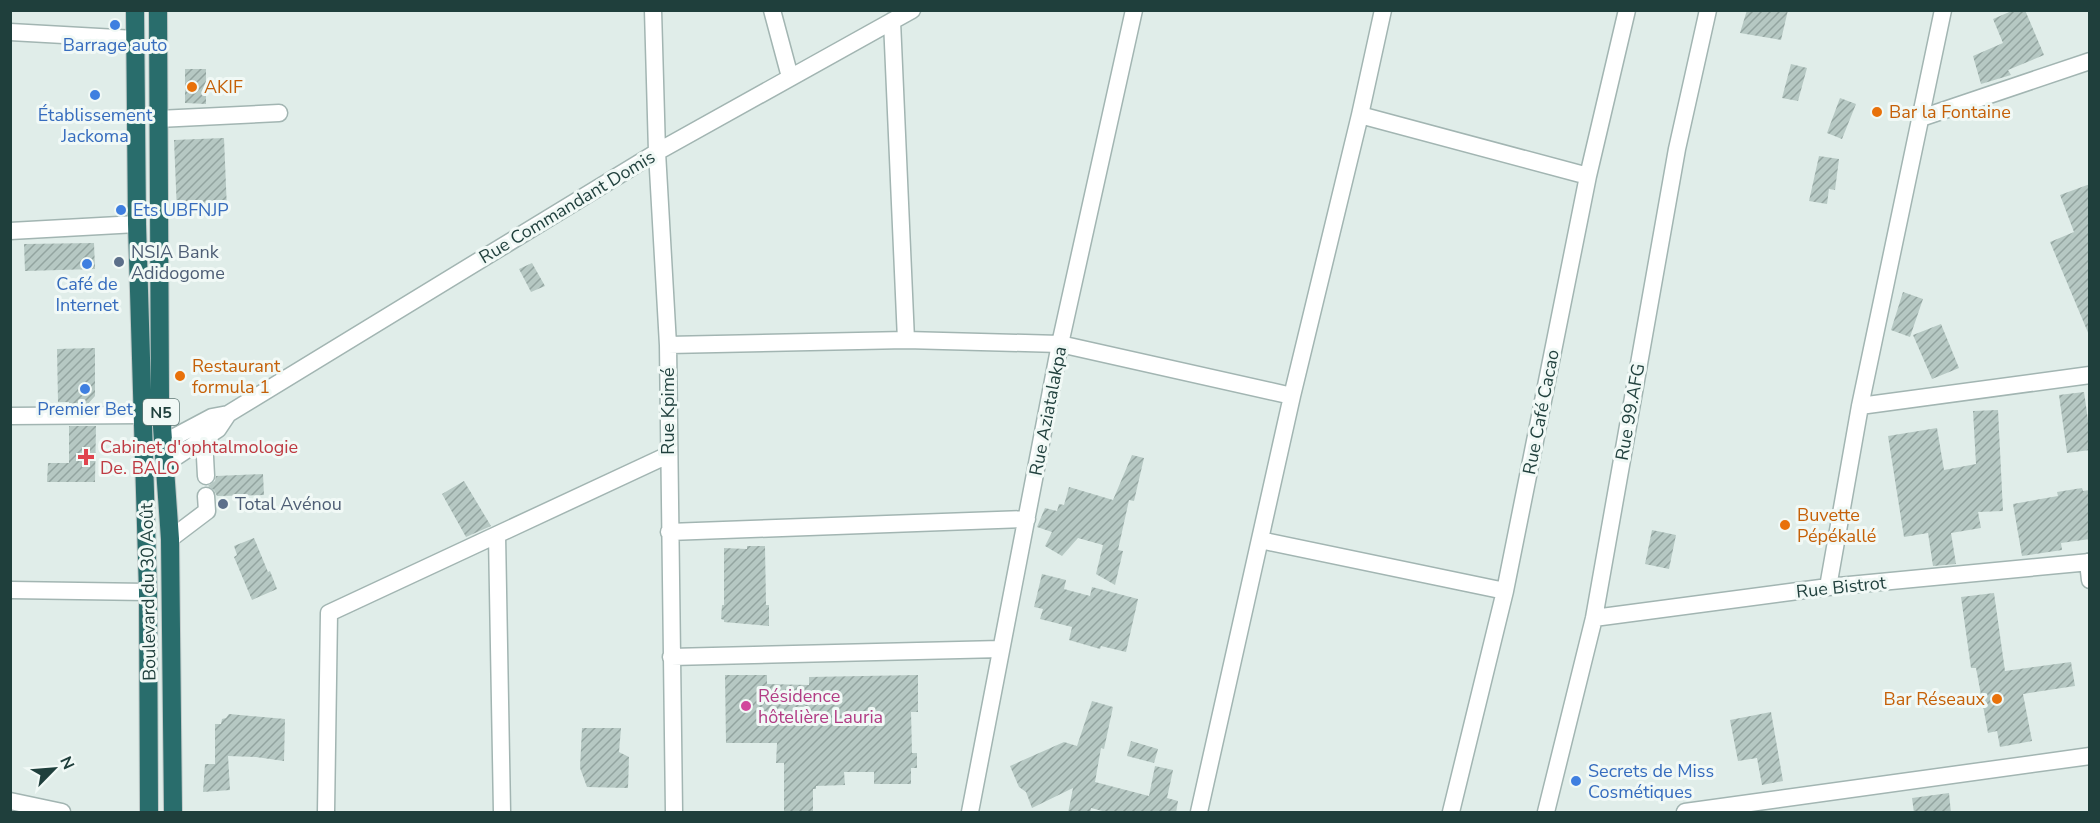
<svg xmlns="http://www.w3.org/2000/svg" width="2100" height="823" font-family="'Nunito Sans',sans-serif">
<defs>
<pattern id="building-hatch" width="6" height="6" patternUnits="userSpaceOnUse" patternTransform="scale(1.5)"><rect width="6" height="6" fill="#b6c8c3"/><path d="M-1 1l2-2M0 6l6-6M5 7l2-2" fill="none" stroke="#93a4a0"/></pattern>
</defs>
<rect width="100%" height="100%" fill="#e0ede9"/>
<path fill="url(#building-hatch)" d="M1747,10H1788L1781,40L1740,33Z
M2014,10H2025L2044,55L2008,70L2011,75L1981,84L1973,56L2003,43L1993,19Z
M1791,64L1807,68L1798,101L1782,98Z
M185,69H206V104L185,103Z
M1840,98L1856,104L1842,139L1827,133Z
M224,138L227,210L177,212L174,140Z
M1819,156L1839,159L1835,190L1829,189L1827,204L1809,201Z
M2090,184V335H2089L2050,242L2074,232L2060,195Z
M94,243L95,269L25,271L24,244Z
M532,263L545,286L531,292L519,269Z
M1903,292L1923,299L1910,337L1891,330Z
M1941,324L1959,368L1932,379L1913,335Z
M95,348V396L87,405H69V402H58L57,349Z
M2084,392L2090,434V450L2067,453L2059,395Z
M1998,410L2003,511L1978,512L1981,528L1951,533L1956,564L1933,566L1928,533L1904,537L1888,436L1937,428L1944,470L1976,464L1973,411Z
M69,426H96L95,482H47L48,463H69Z
M1132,455L1144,458L1134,501L1129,500L1118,550L1123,551L1115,585L1096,574L1103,545L1078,538L1062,556L1045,546L1052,532L1037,527L1045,508L1057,511L1059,504L1064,505L1069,487L1113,500Z
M263,474L264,495L217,496L214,490L208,486L215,481L216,476Z
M464,481L491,526L466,537L442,494Z
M2082,488L2083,491L2090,490V539L2061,543L2062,550L2022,556L2013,504L2058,496L2057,492Z
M1652,530L1676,535L1669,569L1645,564Z
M254,538L268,572L270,571L277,589L252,600L234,557L237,555L234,546Z
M747,546H765L766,605H769V626L724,622V620L721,619L722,605H724V548L747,549Z
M1042,574L1066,580L1064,589L1090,596L1092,587L1138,599L1126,652L1101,646L1100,649L1069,640L1072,627L1040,619L1043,609L1034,607Z
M1994,593L2005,671L2071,662L2075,686L2023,694L2032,741L2000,747L1997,731L1988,733L1976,668H1971L1961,597Z
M725,675H767V684L809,685V677L918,675V712H911L912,753H917V768H911V784H874V772H844L845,785L816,786V789H813V813H784V763H776L777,743H726Z
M1092,701L1113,707L1104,749L1101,748L1095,782L1149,796L1155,766L1173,770L1167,798L1178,801L1176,813H1110L1091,808L1090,813H1068L1073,788L1032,808L1026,792L1019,787L1010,766L1064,742L1077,746Z
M1771,712L1783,781L1762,785L1757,758L1738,761L1730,720Z
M229,714L285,719L284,761L256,757L228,756L230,790L203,792L205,764H215V724H221L222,719L226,718Z
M582,728H621L619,752L629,757L628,788L587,787L580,768Z
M1131,741L1158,749L1154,763L1127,756Z
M1949,793L1951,813H1914L1912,798Z"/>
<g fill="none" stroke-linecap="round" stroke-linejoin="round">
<g stroke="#a2b5b2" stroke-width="19">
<path id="minor" d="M653,10L657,152L668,345L674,812
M772,10L790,77
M892,21L906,340
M10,32L135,39
M1360,115L1588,176
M1921,118L2090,61
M158,119L279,113
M10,231L137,224
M668,345L906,340L1060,344L1292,396
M1860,406L2090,375
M10,416L141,415
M204,438L206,476
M163,443L212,417L228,414L657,152L912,10
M165,464L218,429L228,414
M669,532L1027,519
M497,535L502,812
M170,539L207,511L206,496
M1260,540L1505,591
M2088,562L2090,580
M1828,587L1860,406L1943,10
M10,590L148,592
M1594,618L1828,587L2090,562
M671,657L1001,649
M10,801L62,812
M326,812L329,613L668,455
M970,812L1060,344L1134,10
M1199,812L1292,396L1360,115L1383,10
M1451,812L1505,591L1588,176L1627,10
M1546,812L1594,618L1677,149L1708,10
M1685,812L2090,756"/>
</g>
<g stroke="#c0c9c8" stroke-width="20">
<path id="highway" d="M135,10L137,224L148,592L149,812
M158,10L160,398L170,539L173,812"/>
</g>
<use href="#minor" stroke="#fff" stroke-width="16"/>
<use href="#highway" stroke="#296d6c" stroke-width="18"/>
</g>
<g fill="#3f7fe0" stroke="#f1f9f6" stroke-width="2">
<circle cx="115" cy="25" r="6"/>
<circle cx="95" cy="95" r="6"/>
<circle cx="121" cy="210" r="6"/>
<circle cx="87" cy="264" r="6"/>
<circle cx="85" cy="389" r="6"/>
<circle cx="1576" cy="781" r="6"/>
</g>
<g fill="#e8710a" stroke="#f1f9f6" stroke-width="2">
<circle cx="192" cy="87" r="6"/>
<circle cx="1877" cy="112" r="6"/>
<circle cx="180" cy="376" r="6"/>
<circle cx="1785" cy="525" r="6"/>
<circle cx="1997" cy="699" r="6"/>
</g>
<g fill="#5c6f8a" stroke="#f1f9f6" stroke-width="2">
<circle cx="119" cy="262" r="6"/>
<circle cx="223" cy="504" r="6"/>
</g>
<path fill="#e0444e" stroke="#f1f9f6" stroke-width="2" d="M83 448h6v6h6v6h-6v6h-6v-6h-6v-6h6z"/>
<circle fill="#d1479c" stroke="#f1f9f6" stroke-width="2" cx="746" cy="706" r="6"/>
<g text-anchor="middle" stroke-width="6" stroke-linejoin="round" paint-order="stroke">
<rect fill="#f1f9f6" stroke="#5e7774" stroke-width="1.5" x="143" y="399" width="36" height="26" rx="4.5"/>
<g font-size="16" font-weight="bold" fill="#1f3f3c">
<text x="161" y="418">N5</text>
</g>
<g font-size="18" fill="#366cbe" stroke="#f1f9f6">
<text x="115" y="51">Barrage auto</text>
<text x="95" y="121">Établissement<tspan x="95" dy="21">Jackoma</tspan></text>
<text x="133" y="216" text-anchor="start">Ets UBFNJP</text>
<text x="87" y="290">Café de<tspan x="87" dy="21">Internet</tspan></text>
<text x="85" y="415">Premier Bet</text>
<text x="1588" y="777" text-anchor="start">Secrets de Miss<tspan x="1588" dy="21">Cosmétiques</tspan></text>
</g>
<g font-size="18" fill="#c56008" stroke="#f1f9f6" text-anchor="start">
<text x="204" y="93">AKIF</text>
<text x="1889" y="118">Bar la Fontaine</text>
<text x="192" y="372">Restaurant<tspan x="192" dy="21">formula 1</tspan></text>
<text x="1797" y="521">Buvette<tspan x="1797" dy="21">Pépékallé</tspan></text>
<text x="1985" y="705" text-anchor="end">Bar Réseaux</text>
</g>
<g font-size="18" fill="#1f3f3c" stroke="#f1f9f6">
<text transform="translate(567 207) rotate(-31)" y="6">Rue Commandant Domis</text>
<text transform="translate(668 411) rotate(-90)" y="6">Rue Kpimé</text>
<text transform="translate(1048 411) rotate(-79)" y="6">Rue Aziatalakpa</text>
<text transform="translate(1541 412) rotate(-79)" y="6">Rue Café Cacao</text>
<text transform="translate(1630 412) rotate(-80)" y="6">Rue 99.AFG</text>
<text transform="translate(1841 587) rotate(-6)" y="6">Rue Bistrot</text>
<text transform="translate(148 592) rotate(-91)" y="6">Boulevard du 30 Août</text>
</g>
<g font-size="18" fill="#4e5e75" stroke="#f1f9f6" text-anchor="start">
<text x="131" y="258">NSIA Bank<tspan x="131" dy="21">Adidogome</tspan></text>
<text x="235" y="510">Total Avénou</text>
</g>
<g font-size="18" fill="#be3a42" stroke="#f1f9f6" text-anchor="start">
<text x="100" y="453">Cabinet d'ophtalmologie<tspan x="100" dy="21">De. BALO</tspan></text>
</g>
<g font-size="18" fill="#b23c85" stroke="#f1f9f6" text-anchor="start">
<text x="758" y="702">Résidence<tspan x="758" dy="21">hôtelière Lauria</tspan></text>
</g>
</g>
<rect width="2100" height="823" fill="none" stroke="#1f3f3c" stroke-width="24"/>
<g transform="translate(54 769) rotate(65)" stroke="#f1f9f6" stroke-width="4.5" paint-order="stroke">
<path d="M0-4.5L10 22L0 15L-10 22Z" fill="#1f3f3c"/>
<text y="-9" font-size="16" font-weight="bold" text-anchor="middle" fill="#1f3f3c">N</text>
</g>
</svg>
